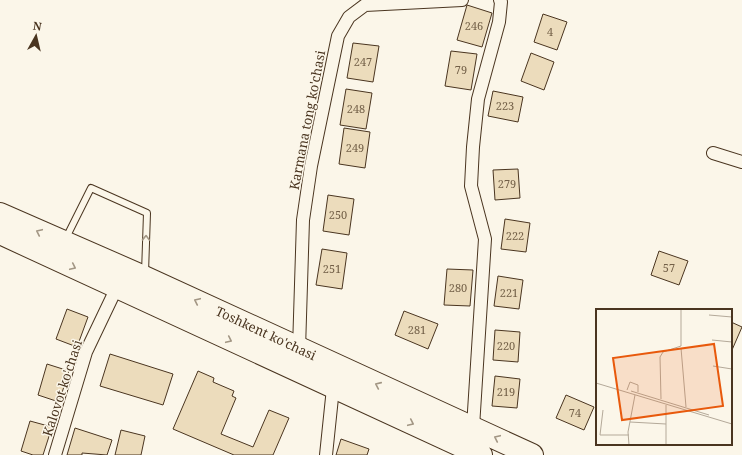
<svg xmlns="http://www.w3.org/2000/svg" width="742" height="455" font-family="'Noto Serif',serif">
<rect width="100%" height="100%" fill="#fbf6e9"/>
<path fill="#ecdcbc" stroke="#4a3520" d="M467,5L492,13L482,47L457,40Z
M543,14L567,22L557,50L534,42Z
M353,43L379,46L373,82L347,78Z
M451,51L477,54L471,90L445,86Z
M531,53L554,62L544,90L521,81Z
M346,89L372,93L366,129L340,125Z
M493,91L523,97L518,122L488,116Z
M344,128L370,132L365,168L339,164Z
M518,169L520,198L495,200L493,170Z
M328,195L354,199L349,235L323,231Z
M505,219L530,223L526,252L501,249Z
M322,249L347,253L342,289L316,285Z
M659,251L688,261L679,285L651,275Z
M447,269L473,270L470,306L444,305Z
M498,276L523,280L519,309L494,306Z
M67,309L88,317L77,347L56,339Z
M404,311L438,324L428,349L395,335Z
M731,322L742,327L732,350H731Z
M495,330L520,332L518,362L493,360Z
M110,354L173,374L163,405L100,386Z
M47,364L69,371L59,402L38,395Z
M198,371L214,378L213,382L234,391L232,396L236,398L221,434L253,447L269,410L289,418L273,455H234L173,429Z
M495,376L520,379L517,408L492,406Z
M566,395L594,407L584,430L556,418Z
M30,421L52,427L43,455H33L21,451Z
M75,428L112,440L107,455L82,453V455H67Z
M121,430L145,436L141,455H115Z
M341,439L369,449L367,455H336Z"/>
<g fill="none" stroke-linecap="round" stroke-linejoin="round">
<g stroke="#4a3520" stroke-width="8">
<path id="lane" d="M66,238L91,188L147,213L145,273"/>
</g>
<g stroke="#4a3520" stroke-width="14">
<path id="street" d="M713,153L742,162
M299,349L303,220L311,166L338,36L349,17L365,5L462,0
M473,427L485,239L471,186L473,147L478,99L499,22L501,2L500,0
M55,455L86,352L117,287
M326,455L333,388"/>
</g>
<g stroke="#4a3520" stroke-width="24">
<path id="highway" d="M0,214L144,277L532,455
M0,233L481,455"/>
</g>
<use href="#lane" stroke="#fbf6e9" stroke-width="6"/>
<use href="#street" stroke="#fbf6e9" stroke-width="12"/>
<use href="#highway" stroke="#fbf6e9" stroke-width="22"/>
</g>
<defs><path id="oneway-chevron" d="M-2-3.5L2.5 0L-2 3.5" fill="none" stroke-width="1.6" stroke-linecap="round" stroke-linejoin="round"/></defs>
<g stroke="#a29684">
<use href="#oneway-chevron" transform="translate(39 232) rotate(-155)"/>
<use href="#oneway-chevron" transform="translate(146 238) rotate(-88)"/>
<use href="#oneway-chevron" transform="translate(73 267) rotate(25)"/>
<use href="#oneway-chevron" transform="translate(197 301) rotate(-155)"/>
<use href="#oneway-chevron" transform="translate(229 340) rotate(25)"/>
<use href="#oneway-chevron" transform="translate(378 385) rotate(-156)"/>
<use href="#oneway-chevron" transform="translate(411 423) rotate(25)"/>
<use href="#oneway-chevron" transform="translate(497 438) rotate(-155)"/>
</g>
<g text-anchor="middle" stroke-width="3" stroke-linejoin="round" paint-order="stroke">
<g font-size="11" fill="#725f47">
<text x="474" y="30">246</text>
<text x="550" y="36">4</text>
<text x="363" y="66">247</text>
<text x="461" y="74">79</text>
<text x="505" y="110">223</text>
<text x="356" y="113">248</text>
<text x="355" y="152">249</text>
<text x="507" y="188">279</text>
<text x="338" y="219">250</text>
<text x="515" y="240">222</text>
<text x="669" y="272">57</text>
<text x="332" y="273">251</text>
<text x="458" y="292">280</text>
<text x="509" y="297">221</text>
<text x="417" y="334">281</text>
<text x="506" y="350">220</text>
<text x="506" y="396">219</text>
<text x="575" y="417">74</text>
</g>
<g font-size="13" fill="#4a3520" stroke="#fbf6e9">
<text transform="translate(307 120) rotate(-79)" y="5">Karmana tong ko'chasi</text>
<text transform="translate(266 333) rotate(25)" y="5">Toshkent ko'chasi</text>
<text transform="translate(62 388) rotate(-72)" y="5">Kalovot ko'chasi</text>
</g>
</g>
<g transform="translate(596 309)">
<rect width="136" height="136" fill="#fbf6e9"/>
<path fill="none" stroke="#b4a999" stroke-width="1" d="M113,6L136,8M116,31L136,33M85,39L90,98M117,57L136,60M0,74L136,115M31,81L34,73L42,76V83M35,82L113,106M65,90L64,48L67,43L85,37V0M70,96V136M7,101L4,126H33M34,113L70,115M33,136L32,123L39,86"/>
<path fill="#e8590c" fill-opacity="0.15" stroke="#e8590c" stroke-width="2" d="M118,35L127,97L26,111L17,49Z"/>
<rect width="136" height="136" fill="none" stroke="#4a3520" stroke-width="2"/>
</g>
<g transform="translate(36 36) rotate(8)" stroke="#fbf6e9" stroke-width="3" paint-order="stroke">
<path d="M0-3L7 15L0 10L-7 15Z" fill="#4a3520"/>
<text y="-6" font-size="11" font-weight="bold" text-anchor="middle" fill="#4a3520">N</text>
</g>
</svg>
